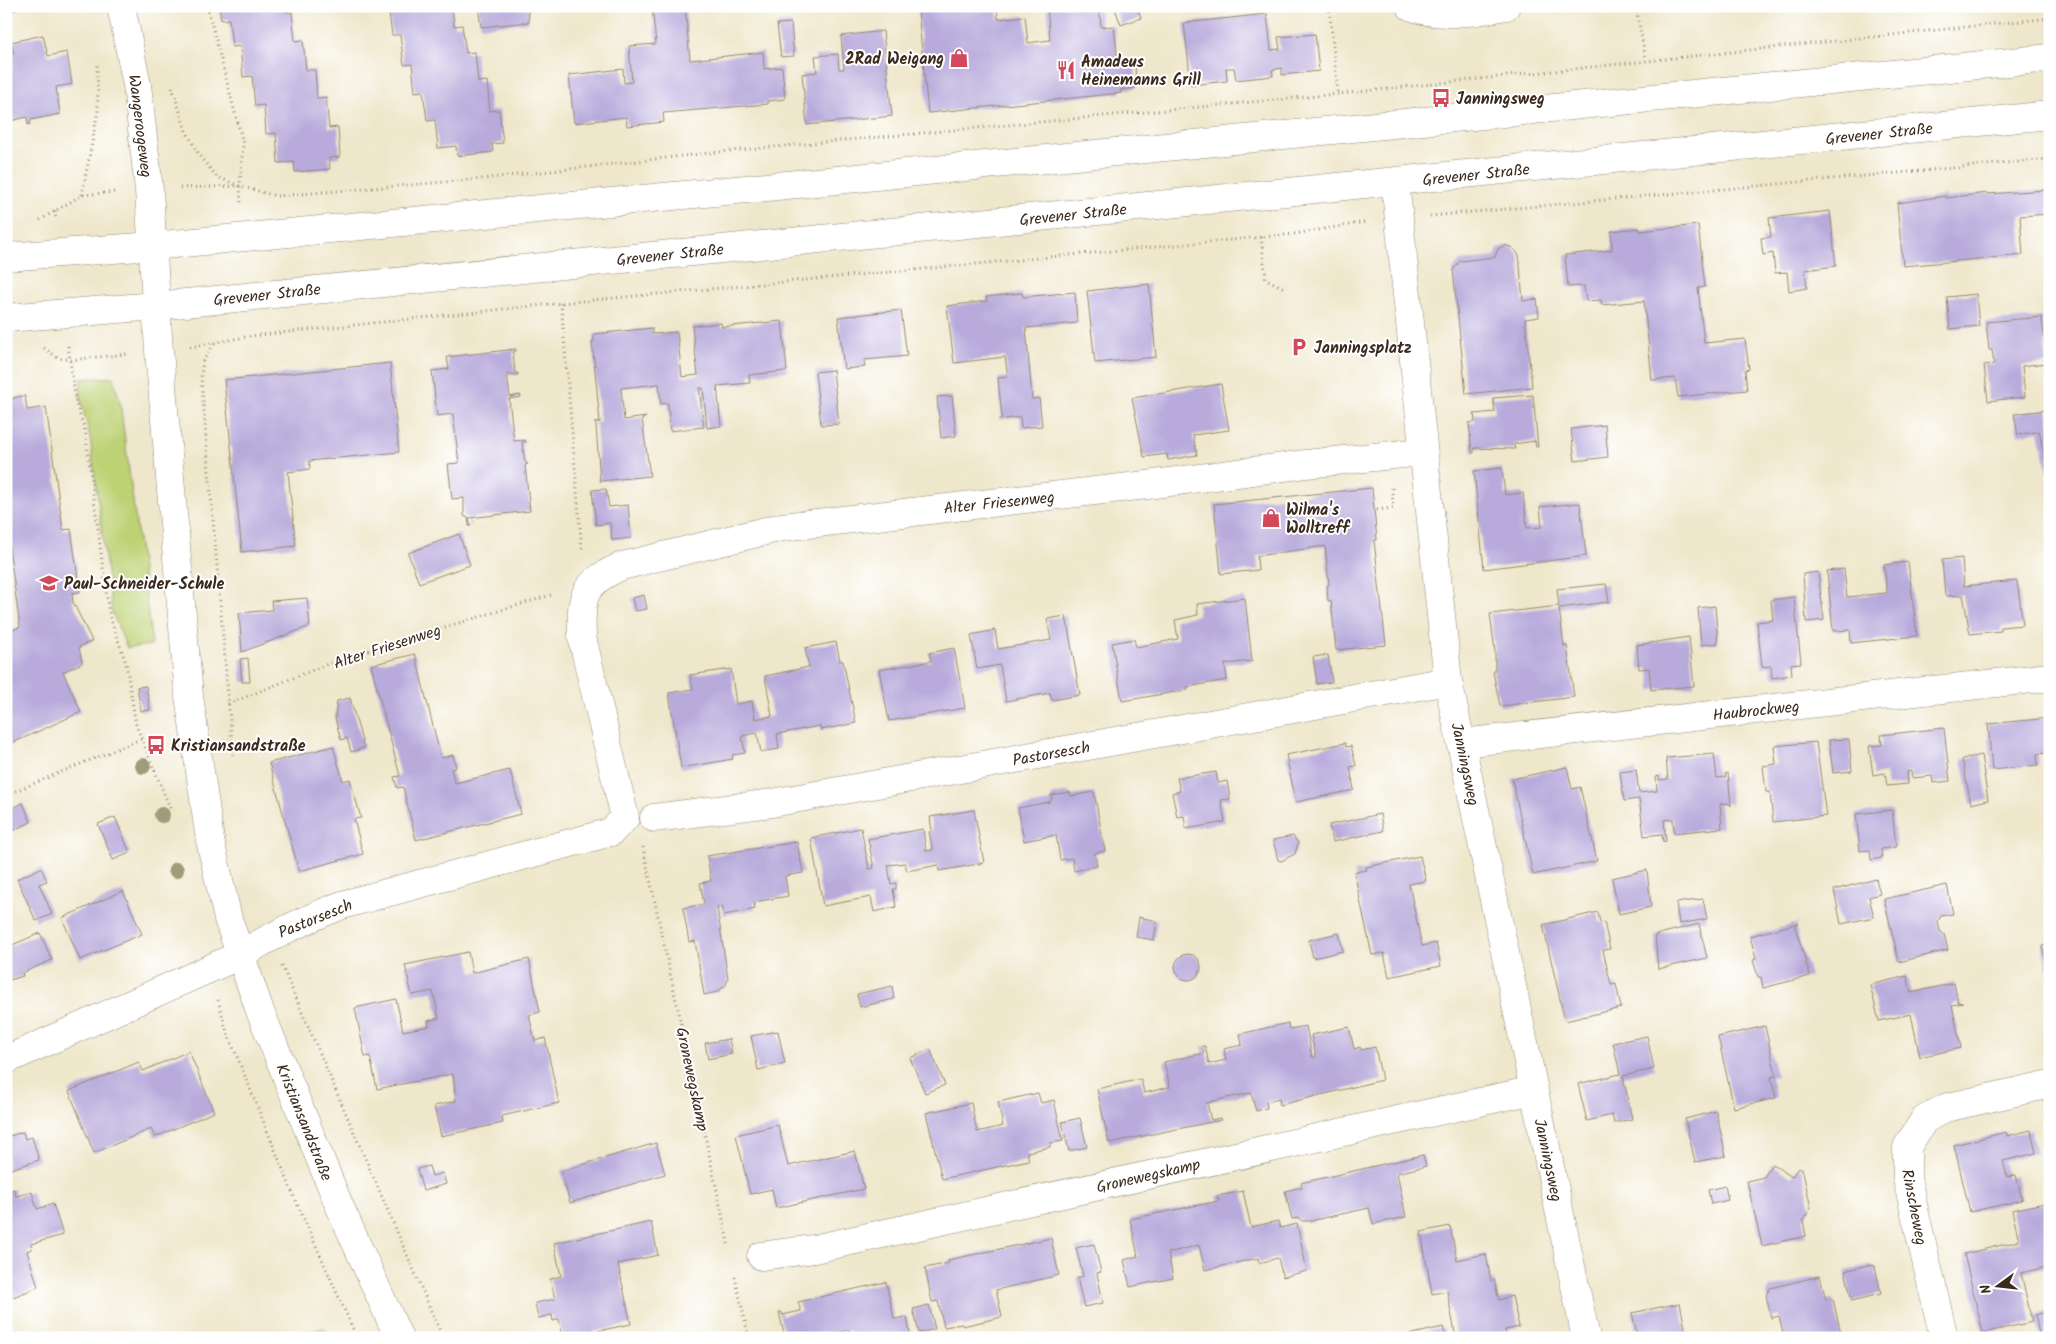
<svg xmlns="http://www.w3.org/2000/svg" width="2056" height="1344" font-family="Kalam,sans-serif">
<rect width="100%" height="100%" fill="#fff"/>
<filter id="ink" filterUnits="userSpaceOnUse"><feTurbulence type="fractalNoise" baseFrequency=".02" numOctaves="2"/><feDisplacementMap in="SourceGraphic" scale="10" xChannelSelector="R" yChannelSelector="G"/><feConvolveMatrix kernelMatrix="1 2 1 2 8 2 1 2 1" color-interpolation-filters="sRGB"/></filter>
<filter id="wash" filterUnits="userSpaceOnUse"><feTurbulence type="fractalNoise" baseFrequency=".0096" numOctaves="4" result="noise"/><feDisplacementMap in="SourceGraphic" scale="20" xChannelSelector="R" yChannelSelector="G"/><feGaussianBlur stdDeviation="1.12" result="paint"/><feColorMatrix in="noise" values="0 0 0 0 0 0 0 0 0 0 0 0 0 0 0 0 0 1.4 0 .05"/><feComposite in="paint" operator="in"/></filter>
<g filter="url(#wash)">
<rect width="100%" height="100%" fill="#efe7cb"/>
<path fill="#bdd275" stroke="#7c7e4a" d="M113,377L120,402L152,645L127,648L112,612L90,437L80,396L81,379Z
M324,1328L329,1338H277Z"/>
<g id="blocks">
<path fill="#b8abdc" d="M6,6H16V10L6,11Z
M219,6H285L286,12H292L295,41L303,40L306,70H315L317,98L326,97L329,128L338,127L340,157L329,158L330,169L295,172L294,162L278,163L276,133L266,134L264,105L255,106L252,76L243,77L240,46L232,47L229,19L221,20Z
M388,6H452L454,26L462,25L466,53L475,52L478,82L487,81L490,111L499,110L503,143L492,144L493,152L457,156L456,146L438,148L435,120L427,121L423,91L415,92L412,64L404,65L400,35H392Z
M478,6H528L529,22L481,27Z
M567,6H586V8L567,10Z
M652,6H685L690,60L763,52L764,69L782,67L785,99L768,101V104L663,113L664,122L627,126L626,117L574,123L569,75L623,69L624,83L632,82L629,46L656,44Z
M964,6H997L998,19L1025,16L1028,43L1050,40L1047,6H1099L1101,27L1114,26L1118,63L1135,61L1136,88L1120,90L1121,93L928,113L918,11Z
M1114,6H1137L1141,18L1121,25Z
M1267,14L1271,50L1280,49L1278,37L1315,34L1319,71L1282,75V68L1272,70L1273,76L1236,80L1234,68H1226L1227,81L1191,85L1184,23Z
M791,23L794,56L781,57L777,24Z
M883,31L892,116L807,125L802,74L817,72L815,56L838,54L839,69H844L841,36Z
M43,35L48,56L67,52L72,84L56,87L60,114L30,120V124L28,125L27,117L6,122V56L14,54L11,42Z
M2047,190L2049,214L2020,216L2023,255L1903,266L1897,203L1946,196V198L1987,193V194Z
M1830,211L1836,266L1805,270L1807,288L1789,291L1787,272L1775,273L1773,253L1763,255L1761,238L1771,237L1769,218Z
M1698,225L1705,287L1698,288L1704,343L1745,339L1749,369L1745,370L1747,390L1678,397L1675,378L1652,380L1644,301L1602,305L1601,300L1586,301L1584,286L1568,287L1565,255L1612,250L1611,231L1640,228V231Z
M1505,245L1513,248L1519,255L1523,301L1537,299L1539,317L1525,319L1532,387L1466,394L1453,270L1460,261L1495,257L1498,249Z
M1149,284L1156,357L1095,363L1087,291Z
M1075,292L1077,323L1026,328L1032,399L1039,398L1042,426L1021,428L1020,417L998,420L1002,418L998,378L1008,377L1005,357L954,363L947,306L987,301L986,297L1022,293L1023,297Z
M1976,294L1979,326L1950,329L1947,297Z
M901,310L907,356L864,360L865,367L844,369L838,317Z
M2042,317L2047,363L2022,366L2025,397L1988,401L1984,365L1994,364L1992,350H1989L1986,322Z
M782,321L787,371L749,375L750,383L717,386L721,426L707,428L703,388H699L704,427L670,431L668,403L661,404L659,384L621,388L624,420L646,417L642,419L650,476L600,481L596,425L594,423L600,422L592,341H594V334L652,328V334L677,332L682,377L698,375L692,326L721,323L722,327Z
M516,349V351L513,352L515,373H518V375L507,374L510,397L520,395L521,397L509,399L514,441L525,440L526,442H522L525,462L528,464L525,465L530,511L469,518L471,526H469L468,518L464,516V498L452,499L448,464L459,463L453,414L437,416L432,371L449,369L447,357Z
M390,363L399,452L309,461L310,469L288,472L296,546L242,552L224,380Z
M833,370L839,424L821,425L815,372Z
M1221,384L1229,430L1193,435L1197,455L1168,460L1167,454L1144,457L1132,398Z
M1533,395L1538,447H1536L1535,441L1514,444L1515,449L1474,448V453H1472L1469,423L1475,422L1474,414L1495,412L1493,398Z
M22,396H25L27,410L46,407L63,530L71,529L80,592L72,593L73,602L92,641L79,647L82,663L63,672L81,712L6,746V633L20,627L6,525V400Z
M952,396L956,436L941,438L937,397Z
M2047,410L2050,425L2049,478L2039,431L2018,435L2014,414Z
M1605,425L1608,457L1575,461L1571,429Z
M1502,468L1505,495L1523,493L1527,528L1542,527L1540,507L1580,503L1586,556L1484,569L1474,471Z
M1372,488L1377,540L1374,541L1386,645L1336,650L1331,600L1328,601L1327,586L1329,585L1325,546L1257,556L1258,570L1221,574L1214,504Z
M606,489L609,507L628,505L631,538L612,540L610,523L596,525L592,490Z
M459,534L470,565L419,583L408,553Z
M1962,558L1964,586L2017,581L2023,625L2001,627V631L1970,634L1963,595L1945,596L1942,560Z
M1908,562L1917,636L1851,643L1850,630L1833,631L1827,571L1844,569L1847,597L1887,593L1884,565Z
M1818,572L1824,620L1806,622L1803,574Z
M1606,584L1609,602L1559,608L1564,646H1567L1574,697L1500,706L1493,672L1495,671V651L1490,614L1559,606L1557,589Z
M2050,584V602H2049L2046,585Z
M644,595L647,609L635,611L632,598Z
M1794,597L1801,663L1791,664L1792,675L1772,678L1771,666L1762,667L1757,622L1773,620L1771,600Z
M307,598L310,626L242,652L239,613L272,610L271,601Z
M1245,598L1252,661L1225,664L1227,680L1187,687V690L1122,701L1112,643L1134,639L1136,647L1178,639L1175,620L1198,615L1197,604Z
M1715,606L1718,643L1701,645L1698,608Z
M1066,616L1080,695L1052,700L1050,693L1006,701L1000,665L977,669L971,635L995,630L998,649L1051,640L1047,619Z
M1689,637L1694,686L1651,690L1649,668L1639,669L1637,645Z
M836,642L840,661H843L856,723L821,730L820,726L777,734L779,749L761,752L757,733L742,736L745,753L732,755L733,759L681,768L669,693L693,689L690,675L731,669L736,704L752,701L755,719L772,716L765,676L809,667L805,648Z
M954,648L965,708L889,721L879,670L931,661L929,653Z
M415,654L441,758L453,755L456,768L451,769L455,783L510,770L521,814L416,840L403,787L397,788L394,777L400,776L371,665Z
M1328,655L1332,682L1317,684L1313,657Z
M248,658L250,682H242L240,659Z
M146,686L150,710L141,711L137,687Z
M350,698L364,748L351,752L347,738L341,740L335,718L337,701Z
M2050,718V753L2037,754L2038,765L1992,770L1988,724Z
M1944,728L1950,781L1933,783L1932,776L1912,778L1911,771L1907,772L1908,784L1887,786L1885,773L1873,775L1869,746L1882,745L1881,735Z
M1849,739L1852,771L1833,773L1829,740Z
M1816,742L1826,816L1773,822L1770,792H1766L1763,766L1776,764L1774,746Z
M1345,743L1346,747L1351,746L1356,766L1350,767L1354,790L1296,802L1286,755Z
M333,746L343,781L350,779L361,818L354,819L363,854L299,871L269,763Z
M1714,754L1717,778L1726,777L1725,774L1728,773L1731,806L1728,803L1720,804L1722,828L1674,833L1673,819L1664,820L1666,841L1663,842L1662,834L1644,836L1639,799L1624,801L1620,772L1636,770L1639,793L1657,791L1656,777L1659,776V780L1668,779L1666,758Z
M1981,755L1988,800L1971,804L1962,759Z
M1567,767L1572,789L1580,787L1597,861L1533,875L1512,779Z
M1216,772L1218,783L1227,781L1230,799L1221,800L1225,822L1186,829L1184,816L1177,817L1172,793L1180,791L1177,778Z
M1070,792L1071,796L1094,792L1105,851L1095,853L1097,866L1074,871L1072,858L1060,860L1056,835L1024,841L1018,808L1049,802L1052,799L1051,795Z
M23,803L31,822L8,833L6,811Z
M974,810L984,863L939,871L938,865L907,871L905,863L888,865L891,884L896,883V889H893L896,907L874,912L871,897L823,906L811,838L861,828L869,869L874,868L868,839L923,829L926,851L933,850L929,832L932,831L930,817Z
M1892,810L1896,847L1881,849L1882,858L1871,860L1870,850L1860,851L1856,814Z
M1380,814L1383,831L1333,842L1329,825Z
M115,817L130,853L113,860L98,824Z
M1293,836L1298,843L1295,854L1281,861L1278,860L1273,840Z
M797,842L803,873L785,876L788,896L754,902L755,909L724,915L722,906L717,907L728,979L726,985L717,992L704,995L695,941L689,942L683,908L704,904L700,883L711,881L707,856Z
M1420,856L1426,881L1409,884L1422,946L1436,943L1441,966L1389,977L1384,953L1372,955L1354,872L1367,870L1366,867Z
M41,868L47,881L39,884L52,914L36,921L17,879Z
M1647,870L1651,907L1619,914L1612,878Z
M1876,879L1880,894L1869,897L1874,917L1841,924L1834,890Z
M1947,885L1953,914L1941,916L1938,921L1940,931L1944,934L1948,950L1899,962L1884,899Z
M123,891L142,934L80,960L62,918Z
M1703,899L1707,919L1679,924L1676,903Z
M1598,912L1600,923L1604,922L1610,949L1603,950L1611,985L1616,984L1621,1008L1565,1021L1543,925Z
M1139,917L1157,921L1154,940L1136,937Z
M1799,923L1795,926L1810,976L1763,988L1761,977H1758L1753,960L1756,959L1750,936Z
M1699,924L1707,958L1658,969L1655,935Z
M40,933L52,960L22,973L23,976L6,981V937L10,946Z
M1339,933L1343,951L1313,958L1309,940Z
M2050,944V975H2049L2042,946Z
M468,952L472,973L529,959L540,1012L529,1015L535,1041L545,1038L559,1103L502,1116L503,1123L441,1136L434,1106L456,1101L453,1074L377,1089L370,1056L365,1057L355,1008L396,999L403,1031L429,1026L428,1021L439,1018L433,991L412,995L405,965Z
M1175 967a13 13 0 1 1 26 0a13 13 0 1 1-26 0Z
M1907,976L1911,993L1954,983L1958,1002L1963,1003L1952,1005L1961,1048L1920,1057L1911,1014L1879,1021L1870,985Z
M892,986L894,999L860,1007L857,994Z
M1288,1023L1289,1029L1306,1026L1312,1057H1316L1311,1035L1349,1027L1354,1049L1360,1047L1361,1050L1375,1047L1382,1080L1280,1105L1279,1099L1266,1102L1267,1108L1256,1111L1251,1093L1217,1100L1207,1103L1211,1120L1220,1118L1221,1120L1109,1143L1097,1089L1141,1079L1144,1093L1170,1087L1164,1062L1204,1053L1202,1046H1205L1209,1064L1226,1060L1224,1049L1242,1045L1240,1034Z
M1765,1026L1776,1076L1771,1077L1776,1098L1734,1108L1718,1037Z
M778,1031L785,1064L758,1070L751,1036Z
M1647,1036L1654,1069L1623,1076L1632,1119L1614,1123L1612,1115L1587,1121L1578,1084L1620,1074L1613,1043Z
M729,1039L732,1054L708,1059L705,1043Z
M930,1049L945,1085L925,1093L910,1058Z
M189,1051L214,1112L155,1137L151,1129L94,1153L69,1091L139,1062L143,1071Z
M1038,1093L1041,1103L1054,1100L1063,1141L1050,1143V1147L1027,1152L1029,1160L942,1179L926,1113L971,1103L977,1132L1003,1126L998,1102Z
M1716,1111L1726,1156L1695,1162L1685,1119Z
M1080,1118L1087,1147L1069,1151L1062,1122Z
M778,1125L788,1166L855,1151L864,1189L776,1208L772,1189L750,1194L736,1135Z
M2031,1130L2036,1153L2003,1161L2007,1177L2016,1175L2022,1200L1970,1212L1954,1145L2006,1132L2007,1136Z
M23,1132L25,1139L32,1137L39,1160L8,1170L6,1137Z
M656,1143L665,1174L570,1203L561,1171Z
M1423,1155L1426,1166L1397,1173L1406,1217L1373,1224L1369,1208L1310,1221H1302L1299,1218L1292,1219L1285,1191L1302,1187L1301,1183Z
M1772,1164L1792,1177L1797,1169L1802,1168L1811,1208L1803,1220L1806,1236L1762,1246L1747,1181L1764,1177Z
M429,1166L432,1176L443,1173L446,1184L423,1191L417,1169Z
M1725,1186L1728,1200L1711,1204L1708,1190Z
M14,1189L16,1196L32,1192L37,1209L53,1204L63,1235L31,1244L32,1249L27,1251L38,1287L6,1300V1192Z
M1243,1191L1251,1227L1278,1221L1280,1228L1297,1224L1307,1271L1283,1277L1278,1258L1259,1263L1258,1258L1205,1270L1199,1245L1168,1253L1173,1278L1130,1287L1124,1260L1138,1256L1130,1219L1219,1201L1217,1196Z
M2049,1202L2050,1238L2046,1239L2050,1266L2021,1273L2032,1322L1983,1333L1964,1254L2019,1241L2012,1210Z
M651,1222L658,1255L618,1264L631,1324L593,1332L594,1338H563L559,1319L553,1321L552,1315L538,1318L535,1303L555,1299L550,1279L561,1276L554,1243Z
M1450,1226L1457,1260L1486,1254L1491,1281L1494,1280L1499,1300L1512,1296L1519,1327L1505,1330L1507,1338H1456L1447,1291L1432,1294L1421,1232Z
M1051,1238L1059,1275L996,1290L1002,1317L963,1326L962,1324L944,1327L938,1301L932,1302L925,1268L949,1263L948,1260Z
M1094,1244L1101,1272L1097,1273L1103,1303L1084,1307L1077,1278L1083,1276L1076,1248Z
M1868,1265L1875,1266L1881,1294L1852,1301L1845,1271Z
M1820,1276L1826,1300L1833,1299L1842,1338H1784L1779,1316L1771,1318L1766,1295L1770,1288Z
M886,1282L894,1319L907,1317L911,1338H852L850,1330L832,1334V1338H785L779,1312H782V1315L801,1311L798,1302Z
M1680,1303L1687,1338H1638L1632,1313Z
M929,1305L935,1329L919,1333L913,1309Z
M2050,1311V1338H2040L2035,1315Z
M1443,1327L1446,1338H1400V1337Z"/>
</g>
</g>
<g filter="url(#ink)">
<use href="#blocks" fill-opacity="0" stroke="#958874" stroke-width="1"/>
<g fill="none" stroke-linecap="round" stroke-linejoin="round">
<g stroke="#958874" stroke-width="29">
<path id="minor" d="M121,6L137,85L149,190L159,351L189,696L210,840L228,919L260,1011L339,1205L399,1338
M1410,6C1439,18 1476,12 1506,6
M1395,182L1448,681L1586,1338
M1462,743L2050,677
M625,818L582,637C580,595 583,583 622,566L782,527L1147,485L1306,464L1422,452
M654,818L772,803L1448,681
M6,1060L240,955C273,935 306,919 342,905L611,832L625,818
M761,1256L814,1249L1534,1090
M1944,1338L1907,1179V1147L1924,1120L1945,1108L2050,1084"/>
</g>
<g stroke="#958874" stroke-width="29">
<path id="major" d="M6,257L153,246L767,187L2050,58
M6,318L156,306L2050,115"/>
</g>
<path stroke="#958874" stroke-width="3" stroke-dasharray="1 4" stroke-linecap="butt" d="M207,6L243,143L240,186L241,205
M1329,6L1338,94
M1636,6L1646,60
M172,87L186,131L201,158L217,177L240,186L276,196L481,179L709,153L1338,94L2050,18
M180,188L237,186
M82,195L98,111L97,62
M55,211L56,220
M1430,216L2050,159
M40,220L82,195L117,192
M1261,237L1266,279L1286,289
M561,303L582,550
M214,344L203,361L201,377L233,755
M68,346L76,403L85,430L109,614L126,663L136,725L170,808
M190,347L251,336L561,303L1294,234L1367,222
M44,348L58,358L70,360L127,354
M1377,510L1393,508L1392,488
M228,704L338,660L551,595
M6,795L141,739
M643,847L729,1247
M282,966L443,1338
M218,1000L227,1032L295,1199L357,1338
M735,1277L749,1338"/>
<use href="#minor" stroke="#fff" stroke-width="28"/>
<use href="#major" stroke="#fff" stroke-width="28"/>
</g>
<g fill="#a19b7a">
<circle cx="143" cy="766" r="8"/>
<circle cx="162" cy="815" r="8"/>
<circle cx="176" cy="870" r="8"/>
</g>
</g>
<defs>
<g id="shop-bare" transform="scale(1.5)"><path d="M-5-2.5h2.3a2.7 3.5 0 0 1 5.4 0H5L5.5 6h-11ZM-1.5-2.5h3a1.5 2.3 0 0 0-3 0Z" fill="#d1495b" stroke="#fff" stroke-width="2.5" paint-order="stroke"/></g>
<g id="restaurant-bare" transform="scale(1.5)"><path d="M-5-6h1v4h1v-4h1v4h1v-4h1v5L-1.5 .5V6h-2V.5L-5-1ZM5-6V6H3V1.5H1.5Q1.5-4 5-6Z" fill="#d1495b" stroke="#fff" stroke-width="2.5" paint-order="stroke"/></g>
<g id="bus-bare" transform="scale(1.5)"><path d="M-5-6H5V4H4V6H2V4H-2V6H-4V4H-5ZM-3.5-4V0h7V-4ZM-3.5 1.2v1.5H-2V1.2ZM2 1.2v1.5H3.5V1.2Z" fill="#d1495b" stroke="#fff" stroke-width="2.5" paint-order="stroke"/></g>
<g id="parking-bare" transform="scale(1.5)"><path d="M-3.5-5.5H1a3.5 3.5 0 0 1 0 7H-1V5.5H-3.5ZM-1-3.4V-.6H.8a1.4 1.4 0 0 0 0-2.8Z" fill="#d1495b" stroke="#fff" stroke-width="2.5" paint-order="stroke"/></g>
<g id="school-bare" transform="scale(1.5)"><path d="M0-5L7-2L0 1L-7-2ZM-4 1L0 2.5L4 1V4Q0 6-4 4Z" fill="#d1495b" stroke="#fff" stroke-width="2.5" paint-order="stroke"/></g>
</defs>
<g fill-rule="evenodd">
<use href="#shop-bare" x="959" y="58"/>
<use href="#restaurant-bare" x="1066" y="70"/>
<use href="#bus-bare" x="1441" y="98"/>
<use href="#parking-bare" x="1299" y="347"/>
<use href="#shop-bare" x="1271" y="518"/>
<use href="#school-bare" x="49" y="583"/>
<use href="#bus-bare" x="156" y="745"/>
</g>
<g text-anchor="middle" stroke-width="4" stroke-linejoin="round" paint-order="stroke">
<g font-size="16" font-weight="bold" fill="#3b2a1e" stroke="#fff" text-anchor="start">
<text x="944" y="64" text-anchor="end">2Rad Weigang</text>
<text x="1081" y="67">Amadeus<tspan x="1081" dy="18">Heinemanns Grill</tspan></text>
<text x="1456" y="104">Janningsweg</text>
<text x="1314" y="353">Janningsplatz</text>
<text x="1286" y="515">Wilma's<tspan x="1286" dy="18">Wolltreff</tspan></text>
<text x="64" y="589">Paul-Schneider-Schule</text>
<text x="171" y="751">Kristiansandstraße</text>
</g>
<g font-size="16" fill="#3b2a1e" stroke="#fff">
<text transform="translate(141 126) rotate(83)" y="6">Wangeroogeweg</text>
<text transform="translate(1879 133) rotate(-6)" y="6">Grevener Straße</text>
<text transform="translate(1476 174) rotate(-6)" y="6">Grevener Straße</text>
<text transform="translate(1073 214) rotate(-6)" y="6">Grevener Straße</text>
<text transform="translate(670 254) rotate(-6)" y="6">Grevener Straße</text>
<text transform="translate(267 294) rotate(-6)" y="6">Grevener Straße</text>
<text transform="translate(999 502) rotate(-6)" y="6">Alter Friesenweg</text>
<text transform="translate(387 646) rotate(-18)" y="6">Alter Friesenweg</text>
<text transform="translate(1756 710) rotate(-6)" y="6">Haubrockweg</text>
<text transform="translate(1051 753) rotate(-10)" y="6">Pastorsesch</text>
<text transform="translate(1466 764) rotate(78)" y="6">Janningsweg</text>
<text transform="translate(315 918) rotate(-22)" y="6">Pastorsesch</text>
<text transform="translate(693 1079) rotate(78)" y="6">Gronewegskamp</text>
<text transform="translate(305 1122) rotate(68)" y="6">Kristiansandstraße</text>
<text transform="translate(1549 1160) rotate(78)" y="6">Janningsweg</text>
<text transform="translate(1148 1175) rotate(-13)" y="6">Gronewegskamp</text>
<text transform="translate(1915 1207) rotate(79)" y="6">Rinscheweg</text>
</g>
</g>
<rect width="2056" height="1344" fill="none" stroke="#fff" stroke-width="25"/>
<g transform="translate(1998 1286) rotate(255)" stroke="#ffffff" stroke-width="4" paint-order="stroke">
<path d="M0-4L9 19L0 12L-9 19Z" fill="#3b2a1e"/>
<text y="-8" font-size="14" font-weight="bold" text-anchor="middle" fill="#3b2a1e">N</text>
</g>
</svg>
